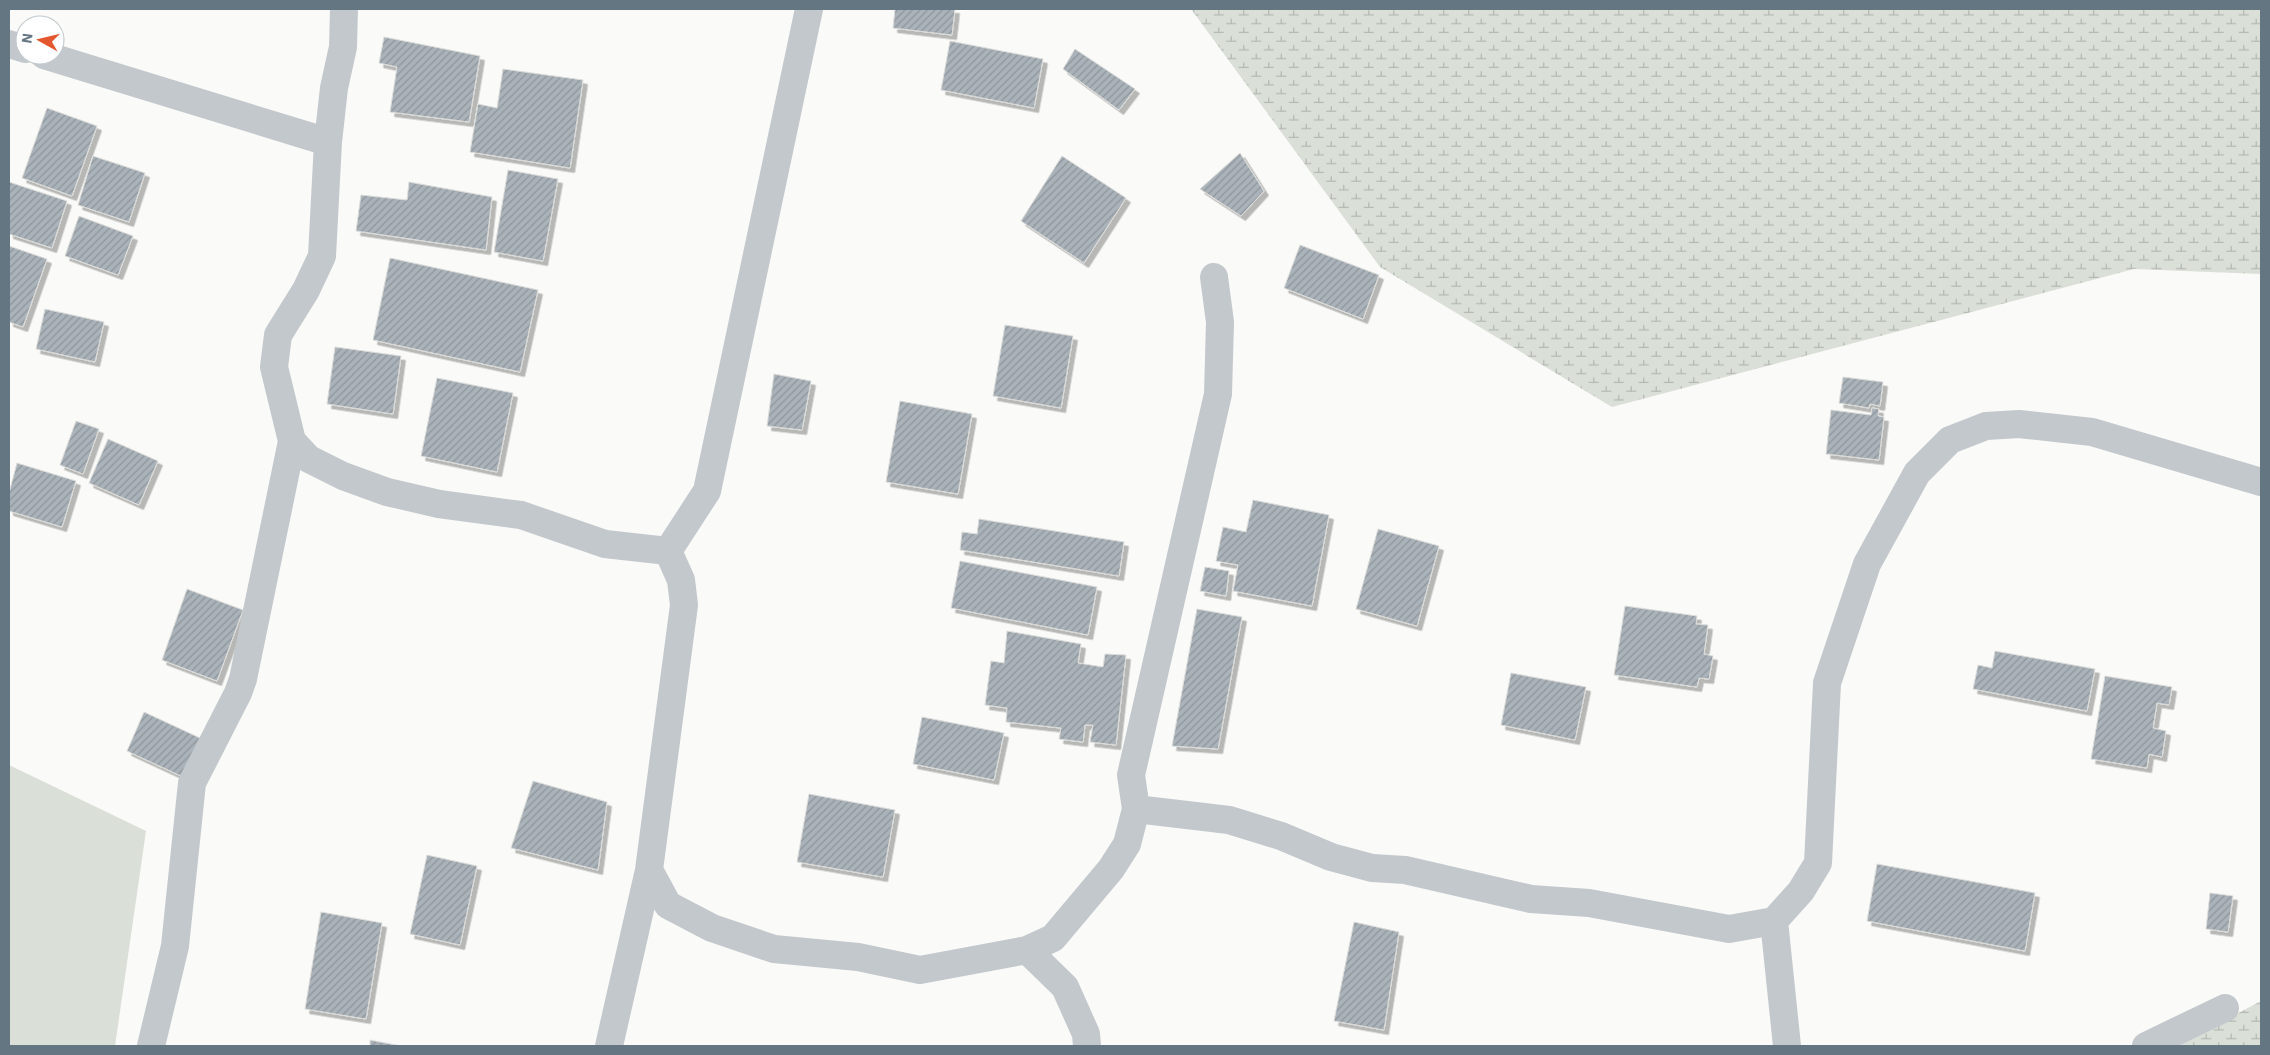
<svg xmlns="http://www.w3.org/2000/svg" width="2270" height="1055" font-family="'IBM Plex Sans',sans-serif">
<defs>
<pattern id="wetland-marsh" width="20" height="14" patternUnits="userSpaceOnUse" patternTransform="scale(1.25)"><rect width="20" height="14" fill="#dadfd7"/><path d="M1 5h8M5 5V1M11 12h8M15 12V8" fill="none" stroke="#b4b9b4"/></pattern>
<pattern id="building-hatch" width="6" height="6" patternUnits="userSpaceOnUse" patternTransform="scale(1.25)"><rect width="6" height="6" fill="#aab3b9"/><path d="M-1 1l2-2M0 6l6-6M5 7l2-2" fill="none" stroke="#8e969c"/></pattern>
<filter id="shadow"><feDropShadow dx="4.5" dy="4.5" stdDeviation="0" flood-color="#0004"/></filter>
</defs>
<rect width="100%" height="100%" fill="#fafaf8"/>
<path fill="#dadfd7" d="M9,765L146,831L115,1046H9Z"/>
<path fill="url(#wetland-marsh)" d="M1191,9H2261V274L2134,269L1612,407L1380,267Z
M2261,1001V1046H2176Z"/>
<path fill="url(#building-hatch)" stroke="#dcdcda" filter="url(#shadow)" d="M895,9H955L952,35L893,28Z
M384,37L480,56L469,122L390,112L397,67L379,63Z
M950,41L1043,59L1034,108L941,90Z
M1075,49L1135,89L1119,110L1063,69Z
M503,69L583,80L570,168L470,152L478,104L497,108Z
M47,108L97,126L72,196L22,178Z
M1240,153L1264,191L1241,216L1200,189Z
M93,156L145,173L129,222L78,205Z
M1062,156L1126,198L1084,263L1021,221Z
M508,170L558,179L543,261L494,252Z
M9,182L67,201L52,248L9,234Z
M409,182L492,197L486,250L356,231L361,195L407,200Z
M79,216L133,236L118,275L65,256Z
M1300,245L1379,275L1363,319L1284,288Z
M9,246L47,259L23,327L9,322Z
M390,258L538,290L520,372L373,340Z
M45,309L104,322L95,362L36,349Z
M1005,325L1073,336L1061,408L993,396Z
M335,347L401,356L393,414L327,404Z
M774,374L811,381L802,430L767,426Z
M1843,377L1883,382L1880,406L1870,404L1869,408L1839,403Z
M437,378L513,393L497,472L421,456Z
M900,401L972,414L958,494L886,482Z
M1872,408L1879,409L1878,416L1884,417L1879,460L1826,454L1831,410L1871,415Z
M76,421L99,429L83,474L60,465Z
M108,439L158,461L139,505L89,483Z
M17,463L76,481L62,527L9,511V493Z
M1253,500L1329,515L1312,606L1233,591L1238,565L1216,561L1223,527L1246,532Z
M979,519L1124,542L1119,576L960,550L962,532L977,534Z
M1378,529L1439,546L1417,626L1356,609Z
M960,561L1097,587L1088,635L951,608Z
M1205,567L1229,571L1226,596L1200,591Z
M187,589L243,610L217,681L162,660Z
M1625,606L1697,616L1696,624L1708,625L1704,654L1713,656L1709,679L1699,678L1697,687L1614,675Z
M1197,609L1242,617L1218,749L1172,746Z
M1007,631L1081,644L1078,663L1103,667L1105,654L1126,655L1116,745L1090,742L1093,725H1085L1083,742L1059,739L1061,728L1006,722L1007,708L985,705L991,661L1004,663Z
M1995,651L2095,669L2087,711L1973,689L1978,665L1992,668Z
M1511,673L1586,687L1575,740L1501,725Z
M2105,676L2172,687L2169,705L2157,703L2153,728L2166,731L2162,757L2149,754L2147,768L2091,759Z
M144,712L200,738L183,777L127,751Z
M922,717L1004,733L994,780L913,764Z
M533,781L607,802L598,870L511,848Z
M809,794L895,810L883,877L797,862Z
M427,855L477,866L460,945L410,934Z
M1877,864L2035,893L2025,951L1867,921Z
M2210,893L2233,896L2228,932L2206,929Z
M321,912L382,923L366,1019L305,1009Z
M1354,922L1399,932L1384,1030L1334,1021Z
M370,1040L401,1046H370Z"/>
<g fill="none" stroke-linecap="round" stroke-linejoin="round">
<path stroke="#c3c8cc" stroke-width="28" d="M9,44L25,49
M44,55L328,142
M292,441L309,459L343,476L387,492L439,504L521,515L605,544L668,551
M668,551L707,491L809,9
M1136,809L1229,820L1281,836L1331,857L1372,868L1405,870L1531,899L1589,903L1729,929L1774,921L1801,891L1818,863L1827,683L1867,564L1917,473L1950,440L1986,426L2019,424L2092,432L2261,482
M649,870L668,905L712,928L774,949L858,957L920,970L1027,950L1065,987L1086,1034L1087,1046
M1774,921L1787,1046
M1027,950L1053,938L1111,869L1127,844L1136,809L1131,775L1218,394L1220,322L1214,277
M151,1046L175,946L192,783L238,693L243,679L292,441L274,367L278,335L306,290L322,256L328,142L334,88L343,47L344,9
M609,1046L649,870L684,605L681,580L668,551
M2146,1046L2225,1008"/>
</g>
<rect width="2270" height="1055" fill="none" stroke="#657683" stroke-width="20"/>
<g transform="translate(40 40) rotate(278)"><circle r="24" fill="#ffffff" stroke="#c1c8cd"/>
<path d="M0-4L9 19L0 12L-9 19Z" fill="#e4572e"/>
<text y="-8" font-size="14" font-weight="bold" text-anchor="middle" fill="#657683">N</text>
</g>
</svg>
